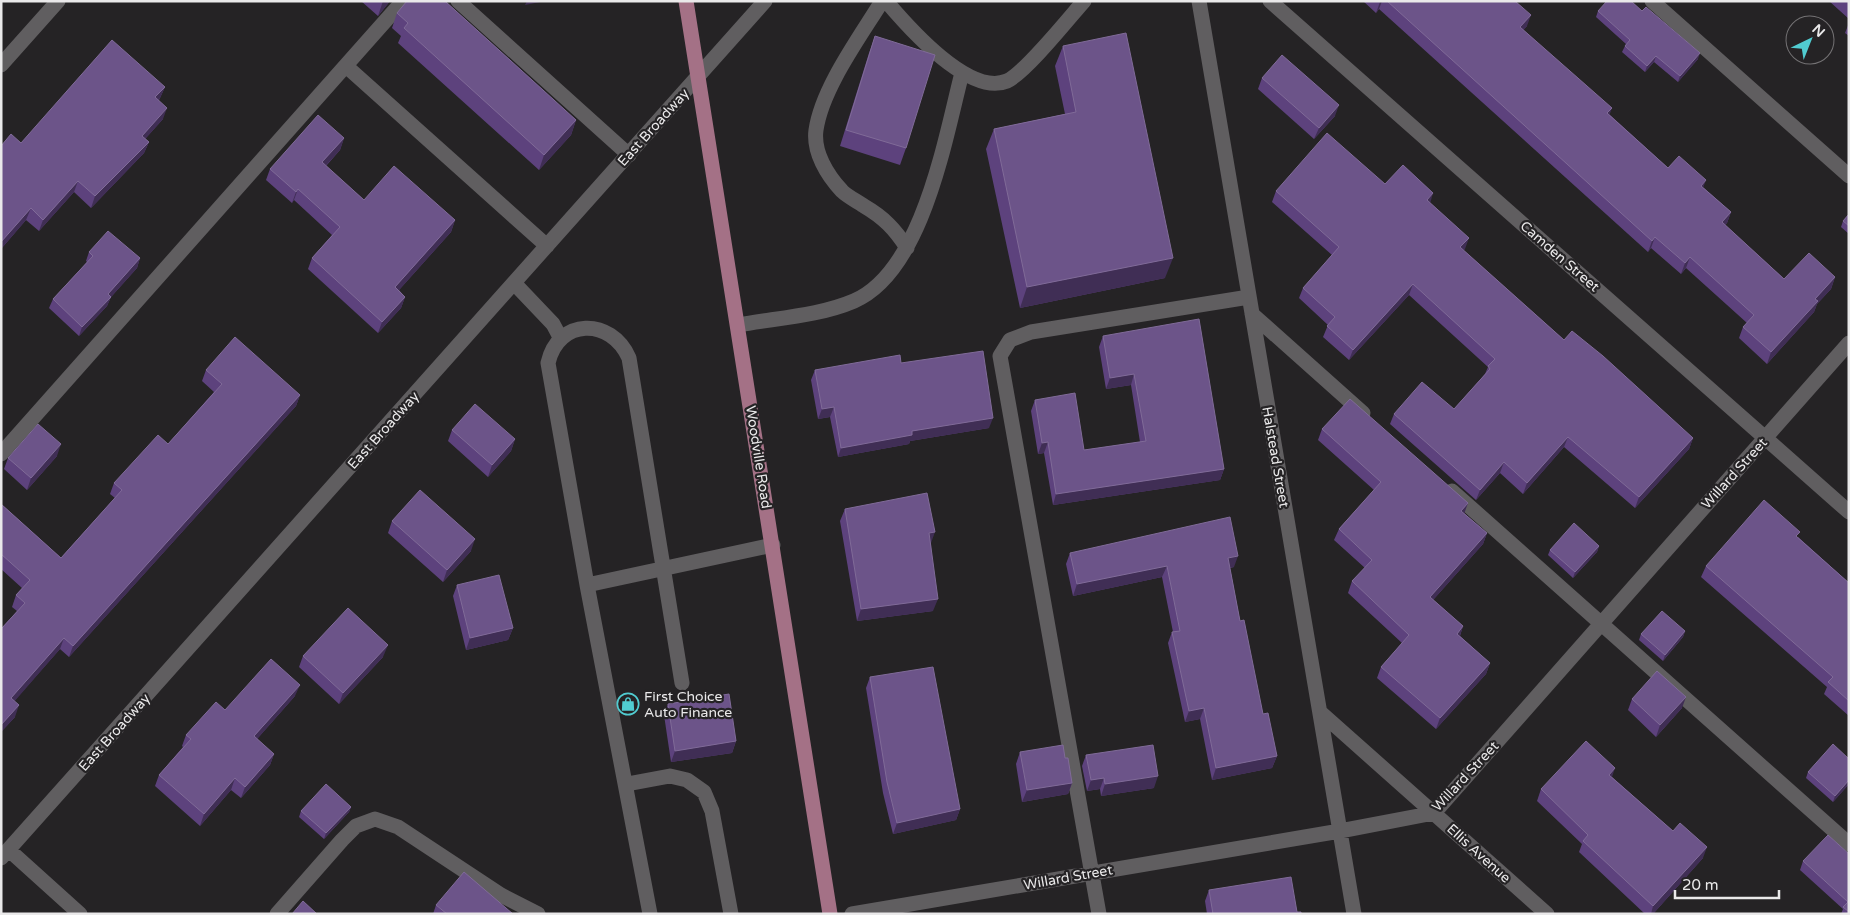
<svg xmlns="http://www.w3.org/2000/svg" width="1850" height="915" font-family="'Varela Round',sans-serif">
<rect width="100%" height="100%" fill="#252325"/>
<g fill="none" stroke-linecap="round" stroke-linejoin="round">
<path stroke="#605e60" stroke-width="15" d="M458,1L629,155
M882,1C860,37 822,88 816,130C813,152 827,175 842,191C848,197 857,201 864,206C883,217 895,229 907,248
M886,1C908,27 969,97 1007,81C1025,73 1069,18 1084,1
M1199,1L1354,914
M1270,1L1849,512
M1652,1L1849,176
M1,65L58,1
M346,66L547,246
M514,283L553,324L561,339
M1252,314L1363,413
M738,325C776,318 819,316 854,301C923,271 945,138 962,73
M1,454L403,1
M1452,491L1849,844
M587,585L650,914
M682,683L629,358C611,317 558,318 548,363L587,585L773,545
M1320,712L1547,914
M627,784L670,776L687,780L704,792L712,811L731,914
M9,850L80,914
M1,858L765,1
M277,914L342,840L356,826L375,819L398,827L501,895L538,914
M852,914L1340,831L1434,813L1849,343
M1099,914L1000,356L1010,340L1031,332L1249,297"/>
<path stroke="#a47186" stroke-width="15" d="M686,1L830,914"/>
</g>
<path fill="#5d427d" d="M361,1H390L378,16Z
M1363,1H1515L1527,26L1523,30L1610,115L1668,168L1704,188L1731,212L1727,223L1725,225L1784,279L1835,277L1831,289L1817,304L1814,312L1767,364L1739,338L1743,327L1747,323L1686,268L1681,274L1651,248L1648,252L1379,9L1376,13Z
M1829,1H1849V19Z
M1598,11H1642L1698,59L1678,82L1654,62L1645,72L1622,52L1626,44L1596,17Z
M397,13L576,120L571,135L539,170L398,43L401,36L392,28Z
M1849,23V36L1845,33Z
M875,36L906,148L900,165L840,146L869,53Z
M1063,46L1165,278L1020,308L986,149L994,129L1065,114L1055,66Z
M1262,78L1335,116L1314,139L1258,89Z
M165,87L160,98L159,100L163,119L145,139L149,142L144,153L91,208L74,192L39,231L26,220L1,249V146L21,143Z
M344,138L340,150L326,166L364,200L455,220L451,232L399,290L405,297L401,308L378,333L308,269L312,258L332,235L294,200L292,203L266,180L270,169Z
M1276,191L1430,203L1465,249L1463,250L1564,340L1693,438L1689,449L1635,508L1564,447L1523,494L1500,473L1476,500L1390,424L1394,414L1454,409L1485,374L1488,367L1409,295L1349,360L1323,337L1328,325L1299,298L1303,288L1332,255L1272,202Z
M1849,214V234L1841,227L1843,221Z
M89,252L140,258L137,268L111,297L107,306L79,336L49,308L53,299L87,262L86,261Z
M1103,336L1224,469L1220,480L1053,505L1044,453L1038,454L1031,411L1035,400L1084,450L1140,442L1131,385L1106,389L1099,347Z
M901,363L989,428L910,441L909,444L838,457L830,417L818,419L811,380L815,370Z
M206,370L300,395L296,406L69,657L60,649L14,701L15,717L1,732V629L17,611L12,607L16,595L22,588L1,569V504L61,558L115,498L110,494L114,483L168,444L214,392L202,381Z
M1322,429L1468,503L1464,513L1487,533L1483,544L1433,600L1463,626L1460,636L1490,663L1486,674L1436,729L1377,678L1381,667L1402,643L1348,593L1352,581L1365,568L1334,540L1339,529L1374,490L1318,440Z
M452,430L515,439L511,451L488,477L448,441Z
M57,456L27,490L4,469L8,458Z
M845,509L931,543L933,611L857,621L840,521Z
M392,521L471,551L443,582L388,533Z
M1798,537L1849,583V716L1824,694L1827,687L1701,577L1706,566Z
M1599,546L1597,552L1573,578L1548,555L1550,550Z
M1070,553L1234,567L1230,568L1240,621L1263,714L1277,756L1272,768L1212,780L1200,719L1185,722L1168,643L1172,632H1173L1162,577L1073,596L1066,564Z
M457,585L513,628L508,640L466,650L453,596Z
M1685,631L1683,637L1663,661L1639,640L1641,634Z
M303,656L383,657L339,704L299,667Z
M870,677L960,809L956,820L893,834L883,793L866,688Z
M295,696L257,739L274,754L270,765L241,798L231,790L200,826L155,786L159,775L183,747L182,746L186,735L225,710Z
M1632,699L1682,708L1656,737L1628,710Z
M668,704L736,741L732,753L671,762L664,715Z
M1020,752L1065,758L1072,783L1068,794L1022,802L1016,764Z
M1086,755L1154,788L1101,796L1100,789L1087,791L1082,766Z
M1849,759V784L1833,802L1806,778L1808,772Z
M1612,777L1703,858L1653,914H1645L1579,852L1582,844L1537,801L1541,789Z
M351,807L349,812L324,839L299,817L301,811Z
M1849,854V914H1841L1843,909L1800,870L1803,861Z
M1209,890L1297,912L1301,914H1207L1205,901Z
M436,905L513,914H433Z"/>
<path fill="#402e55" d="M383,1H390L378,16Z
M527,1H545L525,5Z
M1382,1L1379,9L1376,13L1380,2Z
M1531,15L1527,26L1516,39L1520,27Z
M1700,53L1698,59L1678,82L1680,76Z
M1656,56L1654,62L1645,72L1647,66Z
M165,87L160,98L151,109L155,97Z
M1339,105L1335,116L1314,139L1319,128Z
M167,108L163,119L138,147L142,136Z
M1612,108L1608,119L1607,113Z
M576,120L571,135L539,170L544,155Z
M344,138L340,150L318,174L322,162Z
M149,142L144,153L91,208L95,196Z
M1706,180L1702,191L1701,186Z
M78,181L74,192L39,231L43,220Z
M298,189L294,200L292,203L296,192Z
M1433,193L1430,204L1427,200Z
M31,208L26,220L1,249V242Z
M1731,212L1727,223L1718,234L1722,222Z
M455,220L451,232L391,299L395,287Z
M1655,237L1651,248L1648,252L1652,241Z
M1469,238L1465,249L1456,258L1460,247Z
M1690,257L1686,268L1681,274L1685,263Z
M140,258L137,268L111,297L107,306L79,336L82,327L108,294Z
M1173,258L1165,278L1020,308L1027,287Z
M1835,277L1831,289L1817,304L1814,312L1767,364L1771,352L1815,299Z
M1413,284L1409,295L1349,360L1353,350Z
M405,297L401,308L378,333L382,322Z
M1134,374L1131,385L1106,389L1110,378Z
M300,395L296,406L69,657L73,646Z
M834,407L830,417L818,419L822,409Z
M993,418L989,428L910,441L909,444L838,457L841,448L912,431Z
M1568,437L1564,447L1523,494L1527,483Z
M1693,438L1689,449L1635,508L1639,497Z
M515,439L511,451L488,477L492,465Z
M1048,442L1044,453L1038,454L1042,443Z
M61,444L57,456L27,490L31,478Z
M1504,462L1500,473L1476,500L1480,490Z
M1224,469L1220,480L1053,505L1056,494Z
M1468,503L1464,514L1461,511Z
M935,532L931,543L925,544L929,533Z
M1487,533L1483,544L1426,608L1430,597Z
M475,539L471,551L443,582L447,570Z
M1599,546L1597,552L1573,578L1575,572Z
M1238,556L1234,567L1223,569L1228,558Z
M1167,566L1162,577L1073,596L1077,584Z
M938,599L933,611L857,621L861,609Z
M1463,626L1459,638L1457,634Z
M513,628L508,640L466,650L470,638Z
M1685,631L1683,637L1663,661L1665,655Z
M64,638L60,649L7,710L11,698Z
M388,645L383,657L339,704L343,693Z
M1490,663L1486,674L1436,729L1440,718Z
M300,685L295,696L250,747L254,736Z
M1686,697L1682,708L1656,737L1660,725Z
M19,705L15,717L1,732V725Z
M1204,708L1200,719L1185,722L1189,711Z
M736,741L732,753L671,762L675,751Z
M274,754L270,765L241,798L245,787Z
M1277,756L1272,768L1212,780L1216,768Z
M1615,768L1611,780L1609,775Z
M1158,776L1154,788L1101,796L1105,784Z
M235,778L231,790L200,826L204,814Z
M1104,778L1100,789L1087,791L1091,780Z
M1849,780V784L1833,802L1835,796Z
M1072,783L1068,794L1022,802L1027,790Z
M351,807L349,812L324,839L326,833Z
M960,809L956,820L893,834L897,823Z
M1707,847L1703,858L1653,914H1651L1653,906Z"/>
<path fill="#6c5489" stroke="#806b98" d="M407,1H445L576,120L544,155L404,28L408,23L397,13Z
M1387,1H1515L1531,15L1520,27L1612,108L1607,113L1668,168L1679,156L1706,180L1701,186L1731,212L1722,222L1784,279L1809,253L1835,277L1815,299L1818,301L1771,352L1743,327L1754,315L1690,257L1685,263L1655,237L1652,241Z
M1607,1H1631L1642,11L1646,7L1700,53L1680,76L1656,56L1647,66L1625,46L1630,40L1598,11Z
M1126,33L1173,258L1027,287L994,129L1076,112L1063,46Z
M875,36L935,55L906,148L846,130Z
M112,40L165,87L155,97L167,108L142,136L149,142L95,196L78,181L43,220L31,208L1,242V146L11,134L21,143Z
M1282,55L1339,105L1319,128L1262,78Z
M318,115L344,138L322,162L364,200L394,166L455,220L395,287L405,297L382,322L312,258L340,227L298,189L296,192L270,169Z
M1327,133L1385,184L1403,165L1433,193L1427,200L1469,238L1460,247L1564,340L1572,331L1603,356L1693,438L1639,497L1568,437L1527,483L1504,462L1480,490L1394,414L1422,382L1454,409L1490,369L1488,366L1495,359L1413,284L1353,350L1327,326L1335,317L1303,288L1339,247L1276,191Z
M1849,214V226L1843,221Z
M108,231L140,258L108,294L111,297L82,327L53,299L93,256L89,252Z
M1199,319L1224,469L1056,494L1048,442L1042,443L1035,400L1075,393L1084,450L1146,441L1134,374L1110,378L1103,336Z
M235,337L300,395L73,646L64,638L11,698L19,705L1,725V629L25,603L16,595L30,580L1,554V504L61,558L122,490L114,483L158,435L168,444L222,384L206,370Z
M983,351L993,418L912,431V435L841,448L834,407L822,409L815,370L900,355L901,363Z
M1350,399L1468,503L1461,511L1487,533L1430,597L1463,626L1457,634L1490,663L1440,718L1381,667L1409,635L1352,581L1372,560L1339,529L1381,482L1322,429Z
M475,404L515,439L492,465L452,430Z
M38,424L61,444L31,478L8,458Z
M420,490L475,539L447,570L392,521Z
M927,493L935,532L929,533L938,599L861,609L845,509Z
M1764,500L1800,532L1796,536L1849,583V701L1828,682L1833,677L1706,566Z
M1230,517L1238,556L1228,558L1240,621L1244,620L1263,714L1268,713L1277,756L1216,768L1204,708L1189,711L1172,632L1180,631L1167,566L1077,584L1070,553Z
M1574,523L1599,546L1575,572L1550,550Z
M499,575L513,628L470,638L457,585Z
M348,608L388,645L343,693L303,656Z
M1662,611L1685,631L1665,655L1641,634Z
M271,659L300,685L254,736L274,754L245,787L235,778L204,814L159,775L191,739L186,735L216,702L225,710Z
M933,667L960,809L897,823L887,782L870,677Z
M1657,671L1686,697L1660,725L1632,699Z
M729,694L736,741L675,751L668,704Z
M1586,741L1615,768L1609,775L1673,831L1680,823L1707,847L1653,906L1583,841L1588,835L1541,789Z
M1833,744L1849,759V780L1835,796L1808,772Z
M1063,745L1065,758H1068L1072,783L1027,790L1020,752Z
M1153,745L1158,776L1105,784L1104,778L1091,780L1086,755Z
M326,784L351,807L326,833L301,811Z
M1828,835L1849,854V912L1843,907L1848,902L1803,861Z
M464,872L513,914H447L436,905Z
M1291,877L1297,912H1301V914H1213L1209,890Z
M303,901L317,914H292Z"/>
<defs>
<g id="shop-ring" transform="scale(1.125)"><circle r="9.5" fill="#252325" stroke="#51ccd1" stroke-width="1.5"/><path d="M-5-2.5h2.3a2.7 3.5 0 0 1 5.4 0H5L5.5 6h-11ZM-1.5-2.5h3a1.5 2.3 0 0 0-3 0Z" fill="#51ccd1"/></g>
</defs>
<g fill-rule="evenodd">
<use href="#shop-ring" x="628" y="704"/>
</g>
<g text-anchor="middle" stroke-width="4.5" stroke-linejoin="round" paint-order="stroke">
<g font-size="14" fill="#eae9ea" stroke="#252325">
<text transform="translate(653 127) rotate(-48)" y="5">East Broadway</text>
<text transform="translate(1560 256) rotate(41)" y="5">Camden Street</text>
<text transform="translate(383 430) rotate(-48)" y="5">East Broadway</text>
<text transform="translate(759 457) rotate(81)" y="5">Woodville Road</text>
<text transform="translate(1276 457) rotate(80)" y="5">Halstead Street</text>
<text transform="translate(1734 473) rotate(-48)" y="5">Willard Street</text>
<text transform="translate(114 732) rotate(-48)" y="5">East Broadway</text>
<text transform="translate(1465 776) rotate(-47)" y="5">Willard Street</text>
<text transform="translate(1479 853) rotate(42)" y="5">Ellis Avenue</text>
<text transform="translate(1068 877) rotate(-10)" y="5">Willard Street</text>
</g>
<g font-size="14" fill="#eae9ea" stroke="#252325" text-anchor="start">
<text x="644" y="701">First Choice<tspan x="644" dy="16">Auto Finance</tspan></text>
</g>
</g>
<rect width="1850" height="915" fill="none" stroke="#eae9ea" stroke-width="5"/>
<g transform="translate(1810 40) rotate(43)"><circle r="24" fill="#252325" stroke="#747274"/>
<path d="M0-4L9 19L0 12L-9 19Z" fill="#51ccd1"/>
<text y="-8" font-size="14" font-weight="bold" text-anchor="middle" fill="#eae9ea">N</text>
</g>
<path d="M1675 890v8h104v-8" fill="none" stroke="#eae9ea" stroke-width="2.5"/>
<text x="1682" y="890" font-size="15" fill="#eae9ea" stroke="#252325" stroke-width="4" paint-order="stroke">20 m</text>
</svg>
